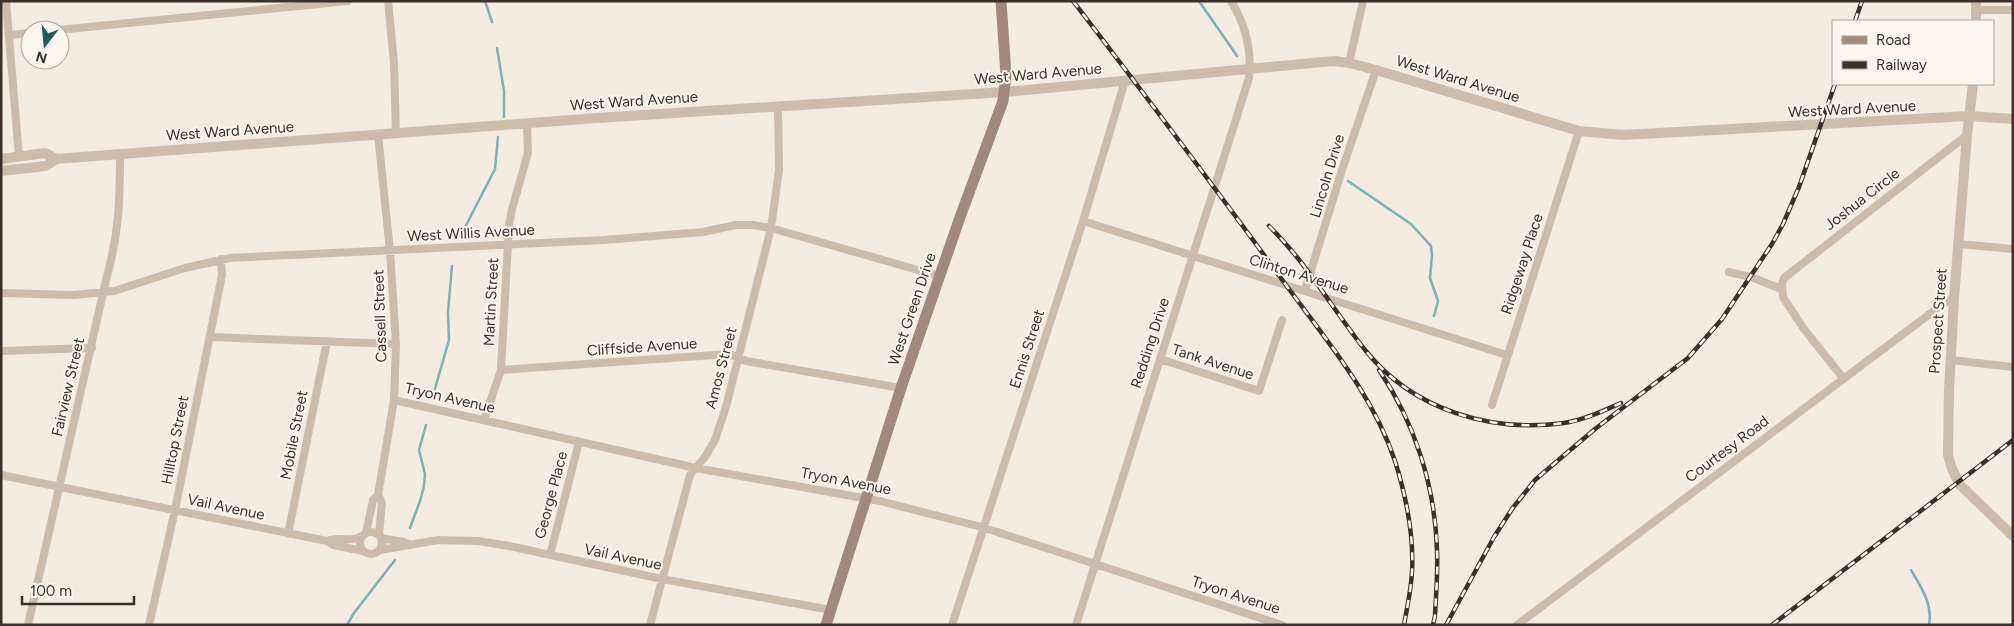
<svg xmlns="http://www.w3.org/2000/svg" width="2014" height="626" font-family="Figtree,sans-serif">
<rect width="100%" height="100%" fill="#f4ebe1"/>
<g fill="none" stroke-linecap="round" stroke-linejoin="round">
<path stroke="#7fb0b2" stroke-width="2.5" d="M485,1L492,22
M1199,1L1237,56
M497,48L504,91V117
M1348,181L1411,224L1431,246L1432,255L1430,278L1438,301L1434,316
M460,237L495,169L498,137
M434,392L449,340L448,312L452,266
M410,528L420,501L424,486L425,474L419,450L426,425
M1911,570C1921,587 1933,604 1929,625
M347,625L354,613L395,560"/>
<path stroke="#cdbbac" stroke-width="8" d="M6,1L19,157
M388,1L394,63L396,134
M1977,10H2013
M58,30L348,1
M9,35L30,33
M1349,63L1363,1
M1083,221L1507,355
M1959,244L2013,249
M1729,272L1751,277L1781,289
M1305,290L1342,170L1376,70
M1,293L74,295L114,291L185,268L230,258L604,240L703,232L736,225H752L771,228L939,276
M210,337L396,344
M1,351L92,348
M1160,359L1259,391L1282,320
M1951,360L2013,367
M501,370L729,354L746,361L901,388
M1843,378L1804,329L1783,297L1782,284L1784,278L1967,135
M394,400L696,468L880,501L985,528L1282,625
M1492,405L1579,131
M484,420L501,370L509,225L512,209L528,153L527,124
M1,475L327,541L333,545L363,551
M378,495L382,503L379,534
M360 543a11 11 0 1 1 22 0a11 11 0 1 1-22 0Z
M366,533L373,500L378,495L394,400L396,344L390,251L378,135
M288,534L327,341
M381,537C391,542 400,539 409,544
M327,541C340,536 348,543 362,536
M380,550L438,540L478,541L509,546L662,579L831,610
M550,555L579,442
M28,625L106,280C119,234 120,202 120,154
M149,625L175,510L222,275L221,259
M650,625L690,475L705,457L715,440L726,407L771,228L779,170L778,107
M952,625L1083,221L1125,81
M1076,625L1249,78C1252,51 1245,24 1231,1
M1517,625L1943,304L1954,298"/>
<path stroke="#cdbbac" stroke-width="10" d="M1976,1V21
M1973,84L1967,135L1954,298L1949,390L1948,455L1952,469L1960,485L2013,536
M1,159L45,153L56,159
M1,171L46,166L56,159L597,118L1005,92L1334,61L1349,63L1376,70L1579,131L1623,135L1969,116L2013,119"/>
<path stroke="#a18a7d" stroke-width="11" d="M826,625L901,388L959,220L1003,101L1006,75L1001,1"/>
<g stroke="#3b302b" stroke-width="4.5">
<path id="rail" d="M1073,1C1145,95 1216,189 1286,285C1327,341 1373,395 1395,461C1406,496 1414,535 1412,572C1411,590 1407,608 1404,625
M1855,21L1862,1
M1269,226C1307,263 1333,310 1366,351C1413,410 1491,433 1564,423C1584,420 1603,411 1621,403
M1379,370C1415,423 1435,486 1437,550C1438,572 1436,594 1435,616L1433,625
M1446,625L1494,537L1512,509L1535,480L1595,429L1688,358L1722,319L1772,244L1783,224L1799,187L1835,84
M1772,625L2013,440"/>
</g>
<use href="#rail" stroke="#fbf5ee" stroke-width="2.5" stroke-dasharray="8" stroke-linecap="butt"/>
</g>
<g text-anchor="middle" stroke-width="4" stroke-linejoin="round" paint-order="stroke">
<g font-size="15" fill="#3b302b" stroke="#fbf5ee">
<text transform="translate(1038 74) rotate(-5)" y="5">West Ward Avenue</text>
<text transform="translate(1458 79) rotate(17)" y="5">West Ward Avenue</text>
<text transform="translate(634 101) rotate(-4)" y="5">West Ward Avenue</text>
<text transform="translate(1852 109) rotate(-3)" y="5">West Ward Avenue</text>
<text transform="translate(230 131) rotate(-4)" y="5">West Ward Avenue</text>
<text transform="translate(1327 176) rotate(-73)" y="5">Lincoln Drive</text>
<text transform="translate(1862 199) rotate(-38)" y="5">Joshua Circle</text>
<text transform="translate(471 233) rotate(-3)" y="5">West Willis Avenue</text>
<text transform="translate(1522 264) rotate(-72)" y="5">Ridgeway Place</text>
<text transform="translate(1299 274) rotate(17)" y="5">Clinton Avenue</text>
<text transform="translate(491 302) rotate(-87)" y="5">Martin Street</text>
<text transform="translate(912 309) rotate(-71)" y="5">West Green Drive</text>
<text transform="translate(380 316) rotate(-92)" y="5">Cassell Street</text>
<text transform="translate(1938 321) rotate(-86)" y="5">Prospect Street</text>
<text transform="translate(1150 343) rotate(-72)" y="5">Redding Drive</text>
<text transform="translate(642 347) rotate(-4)" y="5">Cliffside Avenue</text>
<text transform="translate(1027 349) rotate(-72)" y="5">Ennis Street</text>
<text transform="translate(1213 362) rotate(18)" y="5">Tank Avenue</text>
<text transform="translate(721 368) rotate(-75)" y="5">Amos Street</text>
<text transform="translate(68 387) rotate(-77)" y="5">Fairview Street</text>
<text transform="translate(450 398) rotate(13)" y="5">Tryon Avenue</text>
<text transform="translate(294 435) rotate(-79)" y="5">Mobile Street</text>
<text transform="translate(175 440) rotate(-79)" y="5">Hilltop Street</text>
<text transform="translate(1727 449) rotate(-37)" y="5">Courtesy Road</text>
<text transform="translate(846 481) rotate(11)" y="5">Tryon Avenue</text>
<text transform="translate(551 495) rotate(-75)" y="5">George Place</text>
<text transform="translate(226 507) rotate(12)" y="5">Vail Avenue</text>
<text transform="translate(623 557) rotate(12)" y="5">Vail Avenue</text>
<text transform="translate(1236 595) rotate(18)" y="5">Tryon Avenue</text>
</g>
</g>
<rect width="2014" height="626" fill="none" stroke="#3b302b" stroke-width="5"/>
<rect x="1832" y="20" width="162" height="65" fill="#fbf5ee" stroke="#aea6a0"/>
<rect x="1842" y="36" width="25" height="8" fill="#a18a7d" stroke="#aea6a0"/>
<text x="1876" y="45" font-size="15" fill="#3b302b">Road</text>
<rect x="1842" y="61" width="25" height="8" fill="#3b302b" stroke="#aea6a0"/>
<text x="1876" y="70" font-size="15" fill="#3b302b">Railway</text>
<g transform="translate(45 45) rotate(196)"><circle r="24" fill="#fbf5ee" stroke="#aea6a0"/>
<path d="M0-4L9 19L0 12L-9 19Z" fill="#1f5a5e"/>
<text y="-8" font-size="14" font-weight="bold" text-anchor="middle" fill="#3b302b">N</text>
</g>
<path d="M22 596v8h112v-8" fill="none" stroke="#3b302b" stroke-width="2.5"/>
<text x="30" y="596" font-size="15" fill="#3b302b" stroke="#fbf5ee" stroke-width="4" paint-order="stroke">100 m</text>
</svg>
